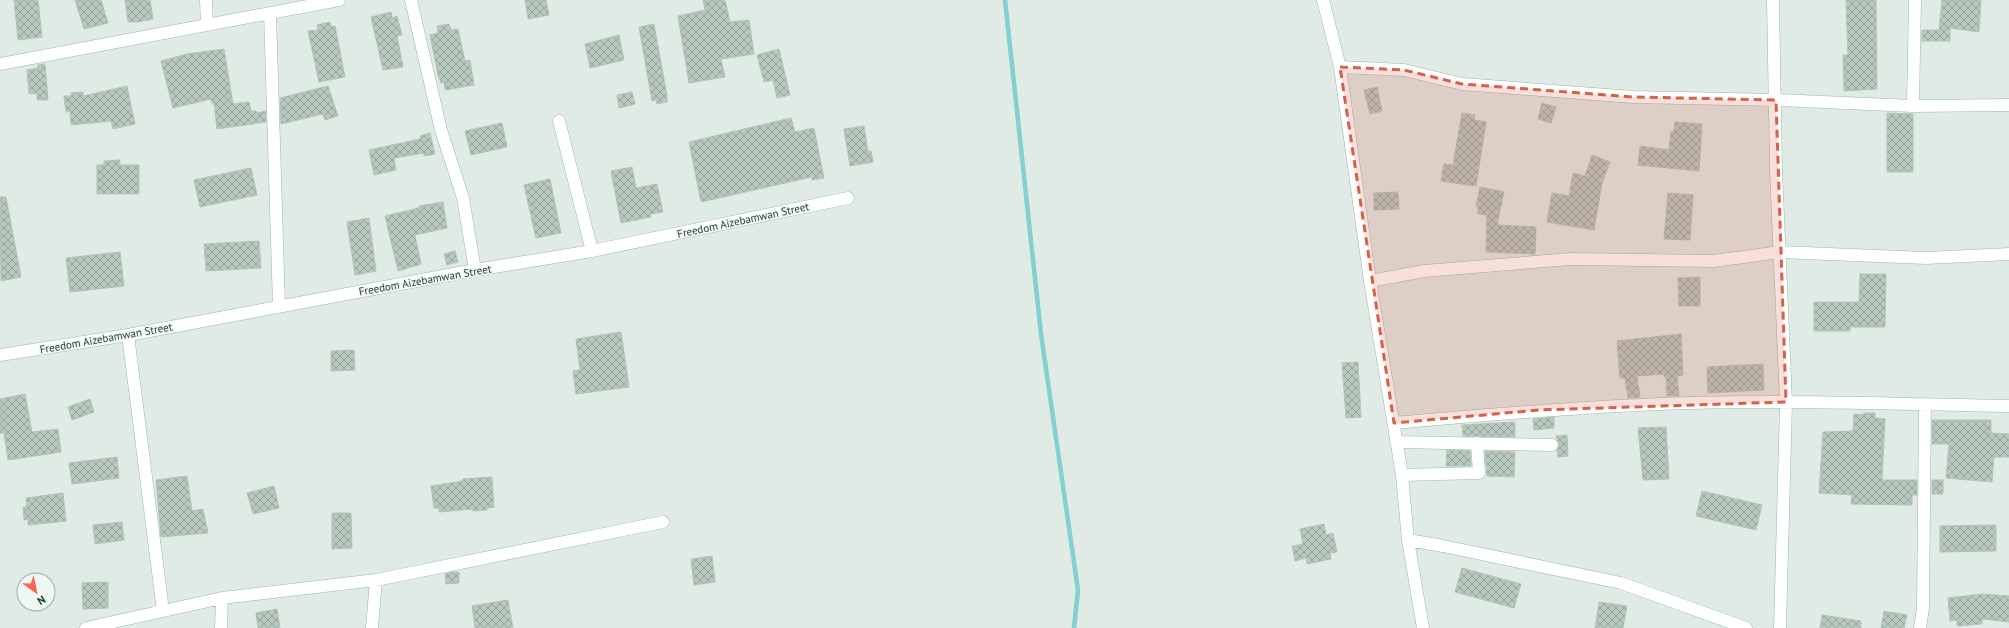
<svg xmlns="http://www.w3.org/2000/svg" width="2009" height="628" font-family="'PT Sans',sans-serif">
<defs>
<pattern id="building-cross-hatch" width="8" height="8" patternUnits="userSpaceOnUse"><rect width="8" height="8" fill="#b7c8bf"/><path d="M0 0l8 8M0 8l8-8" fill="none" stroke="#94a49c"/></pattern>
</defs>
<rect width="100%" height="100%" fill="#dfebe4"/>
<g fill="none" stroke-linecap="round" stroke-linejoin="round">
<path stroke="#84cfd2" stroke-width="4.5" d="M1005,0L1041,334L1078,590L1074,628"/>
</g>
<path fill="url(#building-cross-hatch)" stroke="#b1c4ba" d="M14,0H38L42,37L18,40Z
M75,0H101L108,23L84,29Z
M125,0H150L153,19L138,22H128Z
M525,0H546L549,15L528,19Z
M703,0H725L730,22L749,20L754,54L721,59L725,77L689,83L678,16L705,10Z
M1846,0H1876L1877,89L1844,91L1843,55H1848Z
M1942,0H1981L1979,32L1950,28V41H1922V30H1939Z
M391,12L392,18L397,16L402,35L397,36L403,67L383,70L371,17Z
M330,22L331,27L335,26L345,77L319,82L308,31L318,30L317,25Z
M449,24L451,30L458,29L465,61L470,60L474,85L445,90L444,82L441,83L438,75L430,35L438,33L437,26Z
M654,24L667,96V102L657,104L656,100L652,101L639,27Z
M619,35L624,60L590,68L585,44Z
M224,49L233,104L249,102L251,111H256L257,113L266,111V122L217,129L214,103H212L211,99L173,108L161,61L187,54Z
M779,49L790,95L777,98L773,80L764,82L757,55Z
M45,64L48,100H37V93L29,94L27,70L38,68V65Z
M127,86L135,124L113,129L111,121L71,125L70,111L66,112L64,96H72L71,93L83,92V96Z
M328,86L338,116L325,120L323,114L281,124L280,98Z
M1377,87L1382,111L1370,114L1364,90Z
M632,92L635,104L619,108L617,95Z
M1542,103L1556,107L1551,123L1538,119Z
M1462,113L1475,115L1474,120L1486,122L1476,186L1441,181L1444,164L1453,165Z
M1887,113L1913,114V172H1887Z
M791,118L795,132L814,128L824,178L812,180V177L701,202L689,142Z
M1675,122L1702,124L1699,171L1638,165L1640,146L1669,150L1671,131H1674Z
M502,123L507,147L471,155L465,131Z
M864,126L868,152L871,151L873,162L850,166L844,129Z
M430,133L435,154L424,156V153L394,158L396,170L374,175L369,150L420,139V136Z
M1592,155L1610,162L1602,183L1594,230L1547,222L1552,193L1569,196L1573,173L1585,176Z
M120,160V165H139V194H97V165H104V161Z
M632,167L636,188L657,184L663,212L650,214L651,217L621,223L611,171Z
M251,168L257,195L200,207L194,180Z
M550,179L561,233L536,238L524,185Z
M1480,187L1504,192L1497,225L1536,227L1535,254L1486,252L1487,215L1478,214V206H1476Z
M1398,192L1399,209L1374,210V193Z
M1668,193L1693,195L1690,240L1664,239Z
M0,197H6L21,277L1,281Z
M443,202L447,228L415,235L421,264L398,271L385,216L419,208V206Z
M369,218L376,271L355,275L347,222Z
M259,241L261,268L206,271L204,244Z
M455,251L458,262L447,265L444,254Z
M120,252L124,286L70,292L66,258Z
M1860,274H1886L1885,327H1850V331H1814V302H1859Z
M1700,277V306H1679L1678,278Z
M621,332L629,387L576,394L573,371L580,370L576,339Z
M1681,334L1683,375L1677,376L1679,396H1667L1666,376L1664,377V374L1637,376L1640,397L1628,398L1625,378H1620L1617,341Z
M354,350L355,370L331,371V351Z
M1358,362L1361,417L1346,418L1342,363Z
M1763,364L1764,390L1708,393L1707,367Z
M25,394L32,432L58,429L61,452L8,460L4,433H0V399Z
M90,399L94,412L72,420L68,407Z
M1864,413H1875V418L1885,419L1882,480H1917V495H1912V505L1851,504L1852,495L1819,493L1823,432L1853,431L1854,414L1864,415Z
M1554,417V428L1534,430L1533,419Z
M1932,420H1991V433L2009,434V457H1994L1992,482L1946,478L1949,444H1932Z
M1515,422V437L1463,436L1462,425Z
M1666,427L1669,479L1643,480L1638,428Z
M1567,435L1568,456L1558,457L1557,450L1559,445L1556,436Z
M1447,450L1470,451L1471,466H1446Z
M1485,451L1515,452L1514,477L1487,476Z
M117,457L119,478L72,484L69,463Z
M187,476L192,511L203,509L208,533L161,537L156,480Z
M492,477L494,507L487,508V510L473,511V509L439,512V508H434L431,486L463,481V479Z
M1932,480H1943V494H1932Z
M274,486L279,508L253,514L247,493Z
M1702,491L1762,505L1756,530L1696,516Z
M63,493L66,521L28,525V519L24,520L23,507H27L26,498Z
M332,513H351L352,548L332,549Z
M122,522L124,540L95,544L93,525Z
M1324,524L1326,535L1333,533L1337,552L1330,553L1331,559L1307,564L1306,558L1295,561L1292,546L1303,544L1300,529Z
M1996,525V551L1940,552V526Z
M712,556L715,582L694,585L691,559Z
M1462,568L1521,584L1514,608L1455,592Z
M452,572H459V583L446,584L445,574Z
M108,582V608L83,609L82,583Z
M1982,594L2009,596V622L1982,619V624L1957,626V620L1950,621L1948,598Z
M508,600L513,628H475L472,606Z
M1599,602L1627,606L1623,628H1595Z
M277,609L280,628H258L256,613Z
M1884,611L1907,615L1904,628H1881Z
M1822,615L1861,621V628H1820Z"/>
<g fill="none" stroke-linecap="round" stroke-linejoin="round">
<g stroke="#a2b3aa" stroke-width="13">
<path id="minor" d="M206,0L207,25
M411,0L441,130L463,198L475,270
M1323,0L1340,67L1370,281L1402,475L1408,540L1423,628
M1773,0L1776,170L1786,402L1780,628
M270,13L279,306
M0,64L339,0
M1340,67L1404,70L1462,84L1633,97L1776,100L1913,106L2009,105
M1913,106L1915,0
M559,121L592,251
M1370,281L1424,271L1571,259L1714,261L1780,252L1926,258L2009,254
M128,335L163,611
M0,355L128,335L475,270L592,251L848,198
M1394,423C1493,414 1591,406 1690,403C1796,400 1903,404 2009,406
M1396,442L1552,445
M1402,475L1479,473L1477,443
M1408,540L1443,546L1621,583L1746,628
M86,628L222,598L376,580L663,522
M221,628L222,598
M372,628L376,580
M1920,628L1923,608L1925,404"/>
</g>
<use href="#minor" stroke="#fff" stroke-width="12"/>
</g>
<path fill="#d7604b" fill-opacity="0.2" stroke="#d7604b" stroke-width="3" stroke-dasharray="8 5" stroke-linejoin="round" d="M1340,67L1404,70L1462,84L1633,97L1776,100L1786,402L1539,410L1394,423Z"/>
<g text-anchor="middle" stroke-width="3" stroke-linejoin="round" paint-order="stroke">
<g font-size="11" fill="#1f3b30" stroke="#eff7f2">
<text transform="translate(743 220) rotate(-12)" y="4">Freedom Aizebamwan Street</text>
<text transform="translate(425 280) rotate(-10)" y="4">Freedom Aizebamwan Street</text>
<text transform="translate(106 338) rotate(-10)" y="4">Freedom Aizebamwan Street</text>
</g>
</g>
<g transform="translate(36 592) rotate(147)"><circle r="19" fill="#eff7f2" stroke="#9caca4"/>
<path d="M0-3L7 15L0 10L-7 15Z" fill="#f76750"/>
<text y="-6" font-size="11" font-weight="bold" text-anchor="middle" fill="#1f3b30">N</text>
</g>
</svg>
